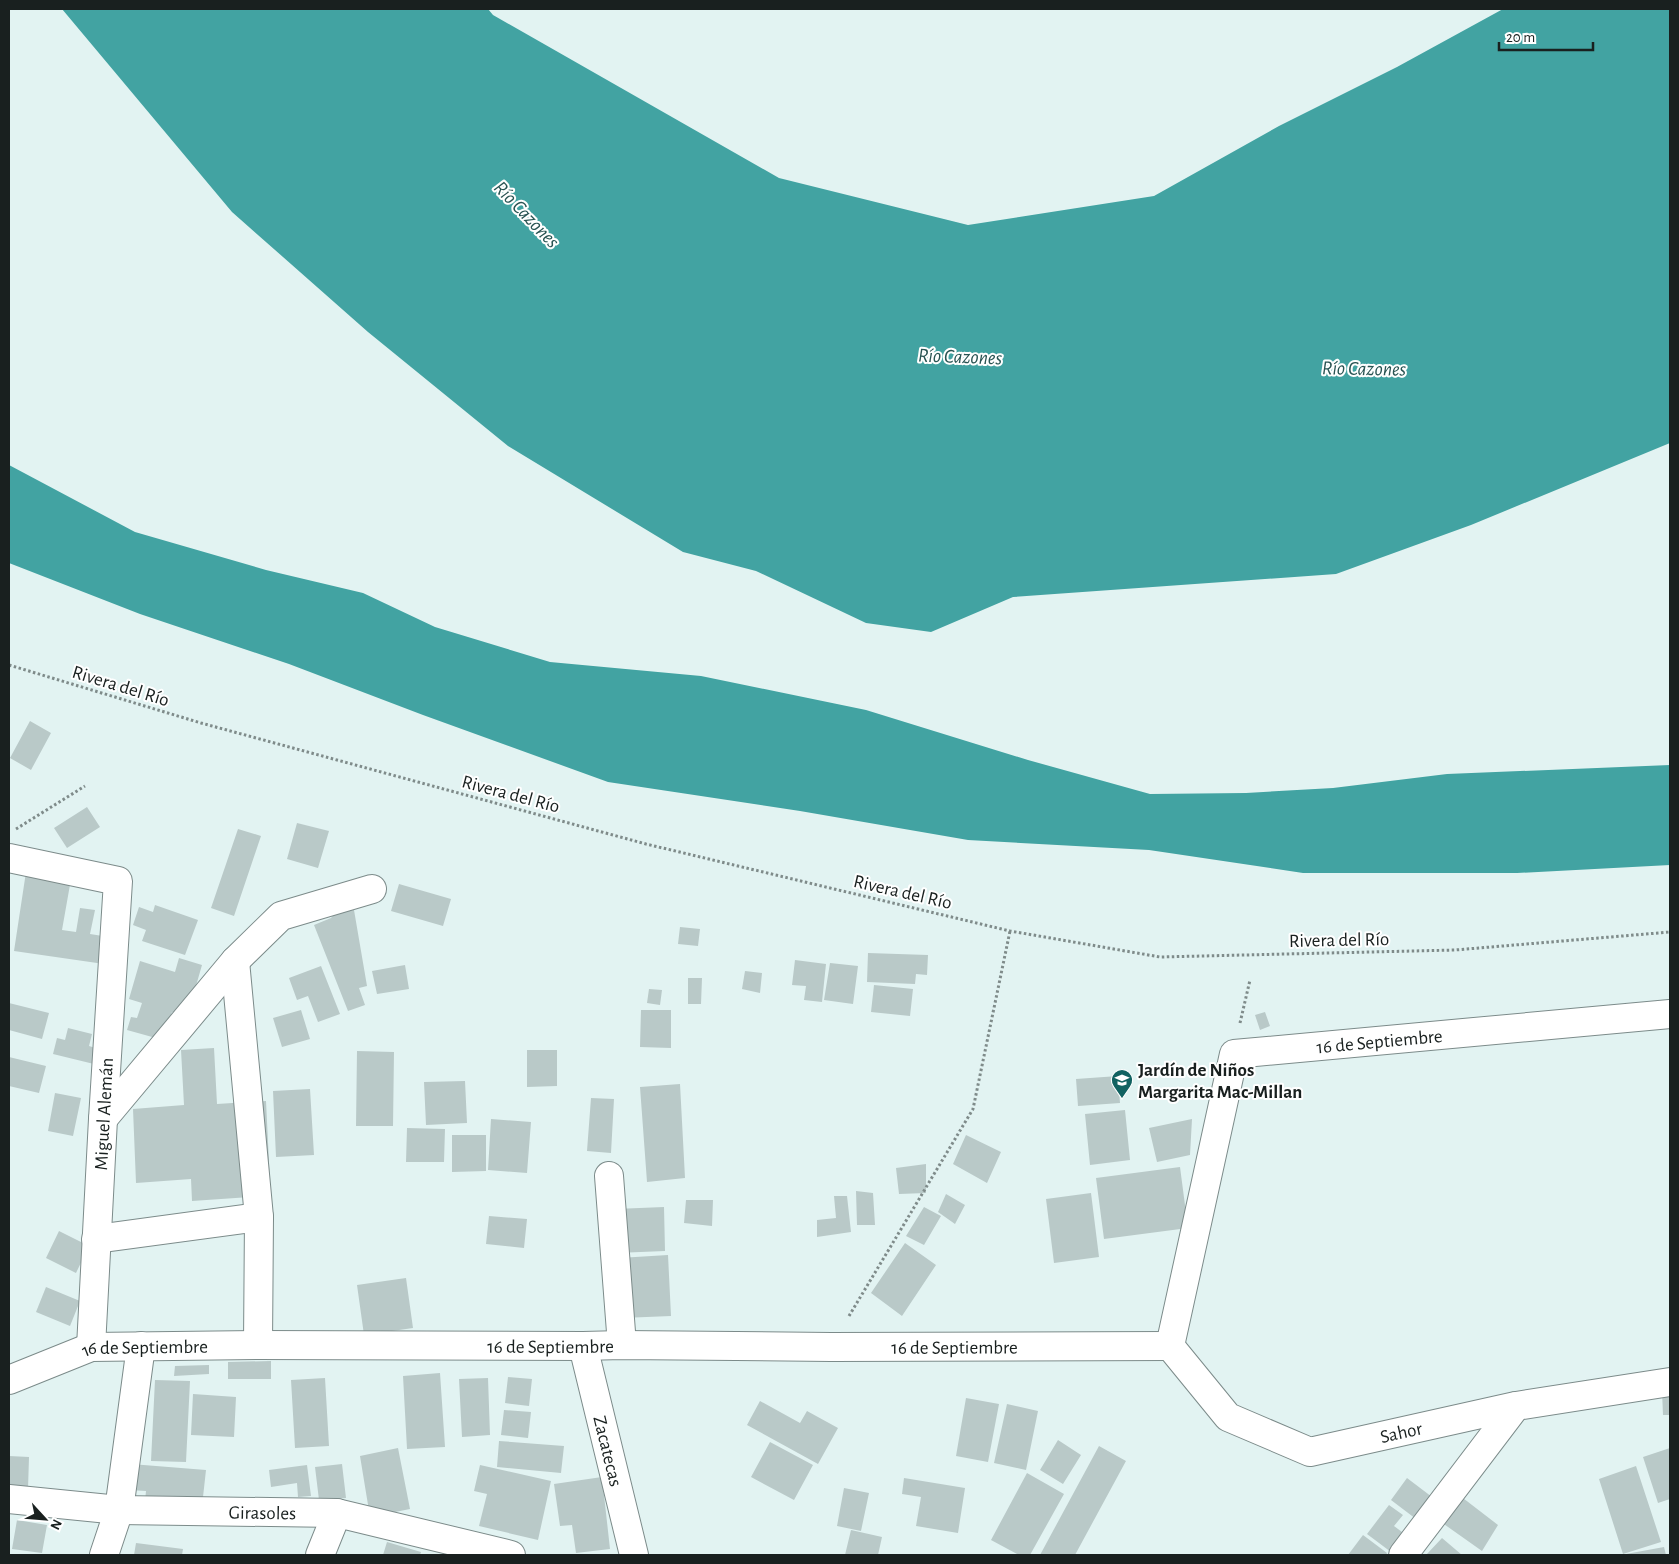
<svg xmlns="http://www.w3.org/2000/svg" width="1679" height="1564" font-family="'Alegreya Sans',sans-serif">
<rect width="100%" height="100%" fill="#e2f3f2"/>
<path fill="#42a3a2" d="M62,9H488L493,15L779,178L968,225L1154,196L1279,126L1397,67L1503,9H1670V443L1471,525L1336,574L1013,597L931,632L866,623L756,571L683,552L508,446L368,332L232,212Z
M9,465L135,532L266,570L363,593L435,627L550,662L701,676L866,710L1028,760L1150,794L1246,793L1333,788L1447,774L1670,765V865L1517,873H1303L1149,850L968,840L800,811L608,782L423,715L289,664L140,614L9,563Z"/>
<path fill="#b9c9c8" d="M30,721L51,733L31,770L10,758Z
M87,807L100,827L67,848L54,828Z
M297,823L329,831L318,868L287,859Z
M238,829L261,836L234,916L211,908Z
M26,872L71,879L62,930L76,932L80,908L95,910L90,934L109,937L104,964L14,951Z
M399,884L451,899L443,926L391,911Z
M155,905L198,920L185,955L142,941L146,930L133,925L139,907L153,912Z
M354,910L367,986L359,988L365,1005L348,1011L314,925L331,918L335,913Z
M680,927L700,929L698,946L678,944Z
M868,953L928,955L927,975L916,974L915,984L867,982Z
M179,958L202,965L187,1017L172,1012L163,1040L127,1030L131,1017L137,1018L142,1003L129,999L140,961L175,972Z
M795,960L826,964L822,1002L804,1000L806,986L792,985Z
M830,963L858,966L853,1004L824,1000Z
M405,965L409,989L377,994L372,971Z
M321,966L340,1014L318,1022L308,996L297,1000L289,978Z
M745,971L762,973L760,993L742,989Z
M688,978H702L701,1004H688Z
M874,985L913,989L910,1016L871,1012Z
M649,989L662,990L660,1005L647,1003Z
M9,1003L49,1013L42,1039L9,1030Z
M301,1010L310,1039L282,1047L273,1018Z
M641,1010H671V1048L640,1047Z
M1265,1012L1270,1026L1260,1030L1255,1015Z
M68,1028L92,1034L89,1046L102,1050L98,1065L53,1054L57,1038L65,1040Z
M214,1048L217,1104L266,1101L270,1183L249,1184L250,1197L192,1201L191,1179L136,1183L133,1109L184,1105L181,1050Z
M527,1050H557V1086L527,1087Z
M357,1051L394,1052L393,1126H356Z
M9,1057L46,1066L39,1093L9,1086Z
M1118,1076L1120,1103L1078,1106L1076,1079Z
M465,1081L467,1123L426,1125L424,1082Z
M680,1084L685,1178L647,1182L640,1087Z
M310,1089L314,1155L276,1157L273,1091Z
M55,1093L81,1098L73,1136L48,1131Z
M591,1098L614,1099L611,1153L587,1151Z
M1125,1110L1130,1160L1090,1165L1085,1114Z
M491,1119L531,1122L527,1173L488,1170Z
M1192,1119L1190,1155L1157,1162L1149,1128Z
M407,1128L445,1129L444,1162H406Z
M452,1135H486V1171L452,1172Z
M966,1135L1001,1152L987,1183L953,1164Z
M926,1164V1193L899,1194L896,1168Z
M1180,1167L1188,1228L1104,1239L1096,1178Z
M856,1191L873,1193L875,1225H857Z
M1091,1193L1099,1257L1054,1263L1046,1199Z
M946,1194L965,1205L955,1224L938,1212Z
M834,1196H847L851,1232L817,1237V1220L836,1218Z
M686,1200H713L712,1226L684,1223Z
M664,1207L665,1251L616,1253L615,1209Z
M924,1207L941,1216L924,1245L906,1236Z
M489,1216L527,1219L524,1248L486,1244Z
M59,1231L89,1246L76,1273L46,1258Z
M905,1243L936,1265L902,1316L871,1293Z
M668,1255L671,1316L622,1318L619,1258Z
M406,1278L413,1328L364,1335L357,1285Z
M46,1287L80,1301L70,1326L36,1312Z
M271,1361V1379H228V1362Z
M209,1365V1374L174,1376L175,1366Z
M440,1373L445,1447L407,1449L403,1376Z
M508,1377L532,1379L529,1406L505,1403Z
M325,1378L329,1446L295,1448L291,1380Z
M488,1378L490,1435L462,1437L459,1379Z
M155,1380L190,1381L186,1462L151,1461Z
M1662,1391H1670V1415H1663Z
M193,1394L236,1397L234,1437L191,1435Z
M966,1398L999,1404L988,1462L956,1456Z
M760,1401L800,1423L807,1411L838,1428L818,1464L747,1425Z
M1007,1404L1038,1411L1026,1470L994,1463Z
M504,1410L531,1412L528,1438L501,1435Z
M1058,1440L1081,1455L1063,1484L1040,1470Z
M499,1441L564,1446L561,1473L497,1467Z
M770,1442L813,1465L794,1500L751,1477Z
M1099,1446L1126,1461L1075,1555H1040Z
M398,1448L410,1509L370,1517L360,1456Z
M1670,1448V1499L1658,1503L1643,1457Z
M9,1456L29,1457L28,1489H9Z
M131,1464L206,1470L202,1506L145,1501L146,1491L129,1490Z
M342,1464L346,1498L319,1500L315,1467Z
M307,1465L311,1496L298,1497L297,1483L271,1487L269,1470Z
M480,1465L551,1481L538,1540L479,1526L487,1494L474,1491Z
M1636,1466L1661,1542L1623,1554L1599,1479Z
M1027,1473L1064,1494L1030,1555H1019L991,1540Z
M602,1477L610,1549L576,1553L572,1525L560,1526L554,1484Z
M904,1478L965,1488L958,1533L916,1526L921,1497L902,1494Z
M1407,1478L1436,1500L1420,1522L1391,1500Z
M844,1488L869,1493L861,1531L837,1526Z
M1459,1495L1498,1525L1482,1551L1441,1522Z
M1389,1505L1403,1515L1394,1526L1410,1538L1395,1555L1367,1534Z
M17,1520L47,1525L42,1553L12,1549Z
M851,1530L882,1537L878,1555H845Z
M1363,1535L1387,1553L1386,1555H1348Z
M1442,1538L1462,1555H1426Z
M387,1542L421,1552L420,1555H383Z
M136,1543L183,1549L182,1555H134Z
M1664,1547L1666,1555H1626V1554Z"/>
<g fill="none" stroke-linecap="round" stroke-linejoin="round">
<g stroke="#7c8b8a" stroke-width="30">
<g id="minor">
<path d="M9,858L118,881L103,1119L91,1347"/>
<path d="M235,961L259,1217L258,1345"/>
<path d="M103,1119L235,961L281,916L372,889"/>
<path d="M609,1176L622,1345"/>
<path d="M96,1239L259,1217"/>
<path id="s1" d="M583,1346L634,1555"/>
<path id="s2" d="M1170,1346L1234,1054L1670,1014"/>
<path id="s3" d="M1170,1346L1228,1417L1310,1452L1516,1406L1670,1382"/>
<path id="s4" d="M9,1380L91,1347L258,1345L583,1346L622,1345L831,1347L1170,1346"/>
<path id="s5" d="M9,1499L119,1510L337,1513L511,1555"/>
<path d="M104,1555L119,1510L141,1346"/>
<path d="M320,1555L337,1513"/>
<path d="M1403,1555L1516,1406"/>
</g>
</g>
<path stroke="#7f8b8a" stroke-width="3" stroke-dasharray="2.5 2.5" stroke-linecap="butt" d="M9,665L201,723L646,844L1010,931L1160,957L1455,950L1670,932
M16,829L85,786
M1240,1023L1250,980
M849,1316L973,1109L1010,931"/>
<use href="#minor" stroke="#fff" stroke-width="28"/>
</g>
<defs>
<g id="school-pin" transform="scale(1.125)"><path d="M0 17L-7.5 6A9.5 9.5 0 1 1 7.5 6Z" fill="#116261" stroke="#fff"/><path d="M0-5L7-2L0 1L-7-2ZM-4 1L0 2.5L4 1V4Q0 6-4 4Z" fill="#fff"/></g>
</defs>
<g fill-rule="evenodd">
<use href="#school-pin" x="1122" y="1080"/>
</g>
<g text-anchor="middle" stroke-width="4" stroke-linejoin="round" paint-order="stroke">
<g font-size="19" fill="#19201f" stroke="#fff">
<text transform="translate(121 685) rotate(17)" y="7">Rivera del Río</text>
<text transform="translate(511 793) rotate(15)" y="7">Rivera del Río</text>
<text transform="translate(903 891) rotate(13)" y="7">Rivera del Río</text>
<text transform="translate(1339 939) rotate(-1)" y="7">Rivera del Río</text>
<text dy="7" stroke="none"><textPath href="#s2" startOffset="445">16 de Septiembre</textPath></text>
<text transform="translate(103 1114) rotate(-87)" y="7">Miguel Alemán</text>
<text dy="7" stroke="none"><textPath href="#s4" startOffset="548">16 de Septiembre</textPath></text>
<text dy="7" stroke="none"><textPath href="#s4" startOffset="952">16 de Septiembre</textPath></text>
<text dy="7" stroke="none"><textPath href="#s4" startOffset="142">16 de Septiembre</textPath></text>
<text dy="7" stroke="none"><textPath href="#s3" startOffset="274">Sahor</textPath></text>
<text dy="7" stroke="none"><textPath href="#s1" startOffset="108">Zacatecas</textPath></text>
<text dy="7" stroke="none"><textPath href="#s5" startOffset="254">Girasoles</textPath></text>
</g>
<g font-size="19" font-weight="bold" fill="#19201f" stroke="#fff" text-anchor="start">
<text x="1138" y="1076">Jardín de Niños<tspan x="1138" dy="22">Margarita Mac-Millan</tspan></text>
</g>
<g font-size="20" font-style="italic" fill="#285352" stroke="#fff">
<text transform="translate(527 214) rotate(46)" y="7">Río Cazones</text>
<text transform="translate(960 356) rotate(2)" y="7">Río Cazones</text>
<text transform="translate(1364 368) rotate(1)" y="7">Río Cazones</text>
</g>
</g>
<rect width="1679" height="1564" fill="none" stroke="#19201f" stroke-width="20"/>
<g transform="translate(45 1519) rotate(116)" stroke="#ffffff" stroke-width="4" paint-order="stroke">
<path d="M0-4L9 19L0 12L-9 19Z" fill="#19201f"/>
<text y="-8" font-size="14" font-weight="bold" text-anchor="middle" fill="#19201f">N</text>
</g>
<path d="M1499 42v8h94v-8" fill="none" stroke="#19201f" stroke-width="2.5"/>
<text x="1506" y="42" font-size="15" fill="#19201f" stroke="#ffffff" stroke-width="4" paint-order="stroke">20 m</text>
</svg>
